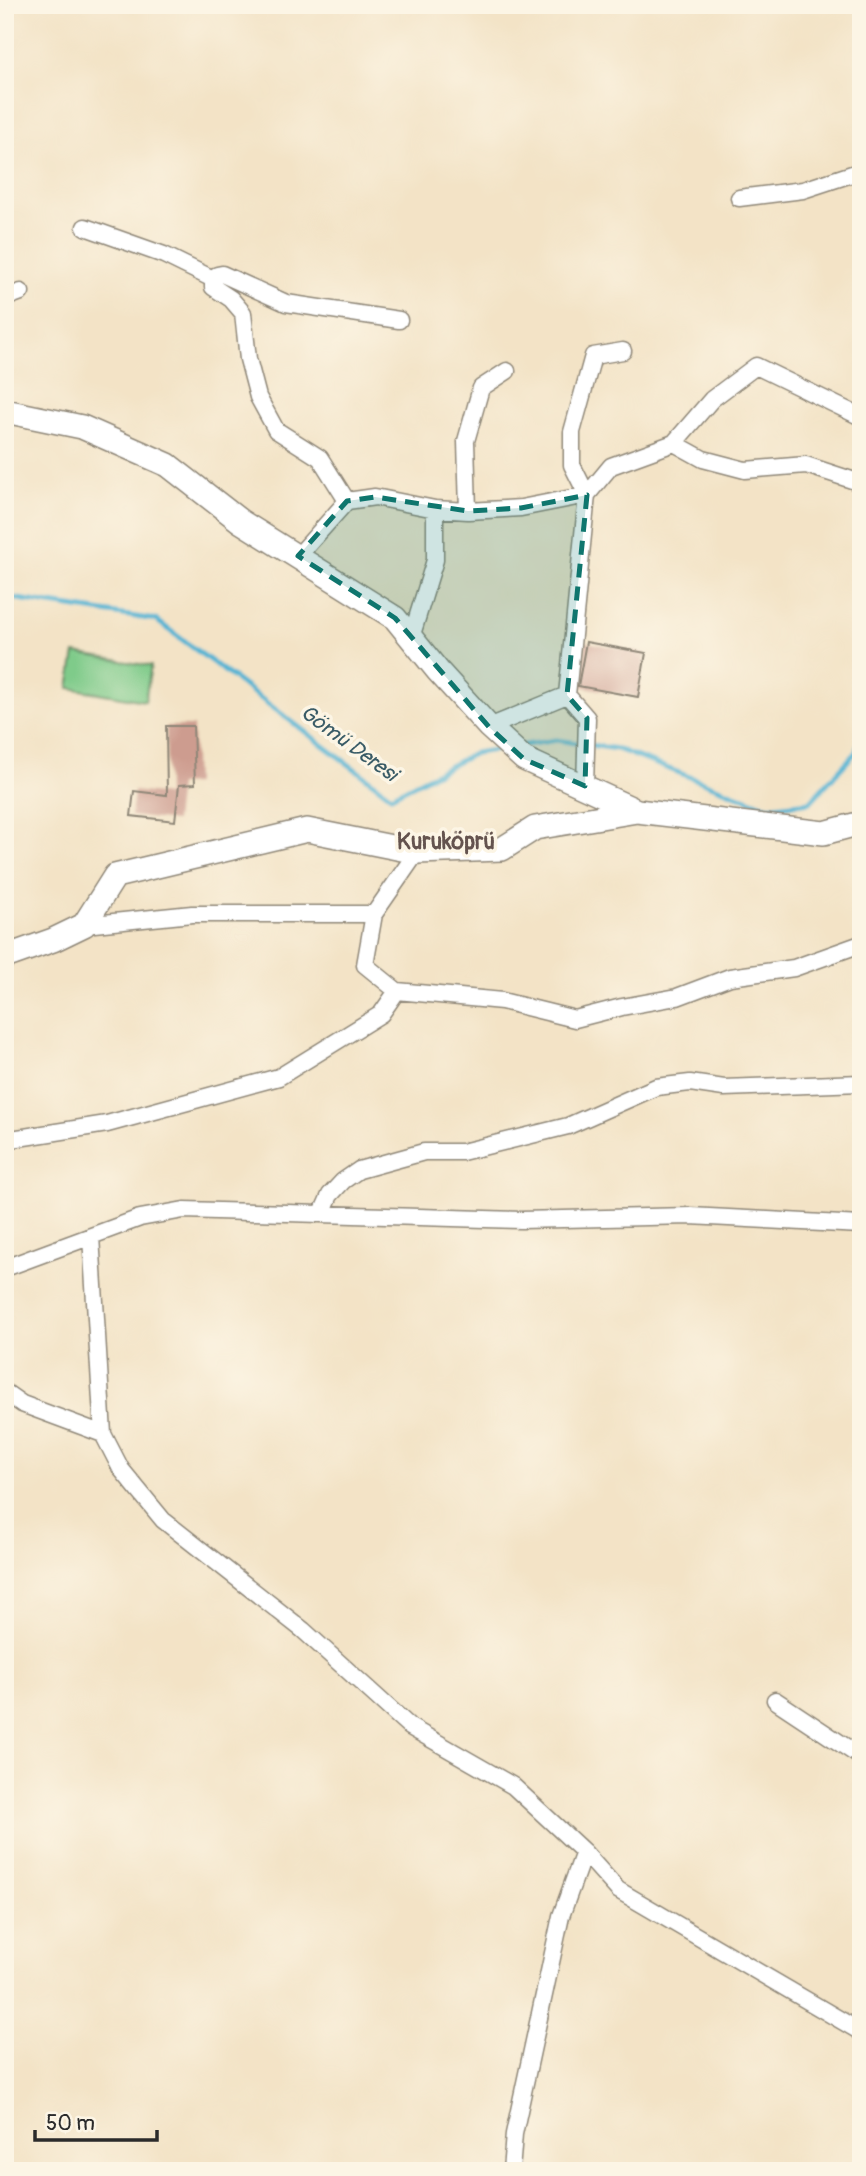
<svg xmlns="http://www.w3.org/2000/svg" width="866" height="2176" font-family="Pangolin,sans-serif">
<rect width="100%" height="100%" fill="#fcf5e5"/>
<filter id="ink" filterUnits="userSpaceOnUse"><feTurbulence type="fractalNoise" baseFrequency=".0143" numOctaves="2"/><feDisplacementMap in="SourceGraphic" scale="14" xChannelSelector="R" yChannelSelector="G"/><feConvolveMatrix kernelMatrix="1 2 1 2 8 2 1 2 1" color-interpolation-filters="sRGB"/></filter>
<filter id="wash" filterUnits="userSpaceOnUse"><feTurbulence type="fractalNoise" baseFrequency=".00686" numOctaves="4" result="noise"/><feDisplacementMap in="SourceGraphic" scale="28" xChannelSelector="R" yChannelSelector="G"/><feGaussianBlur stdDeviation="1.57" result="paint"/><feColorMatrix in="noise" values="0 0 0 0 0 0 0 0 0 0 0 0 0 0 0 0 0 1.4 0 .05"/><feComposite in="paint" operator="in"/></filter>
<g filter="url(#wash)">
<rect width="100%" height="100%" fill="#f3e3c6"/>
<path fill="#7fcb8a" stroke="#557b5a" stroke-width="2" d="M75,653L151,666L145,701L69,688Z"/>
<g fill="none" stroke-linecap="round" stroke-linejoin="round">
<path stroke="#54b4d3" stroke-width="5" d="M5,597L156,620L391,796L475,753L502,749
M519,746L556,740L617,749L768,807L810,802L856,752L861,735"/>
</g>
<g id="blocks">
<path fill="#cd9c8f" d="M586,642L646,653L638,697L578,686Z
M166,726H193L195,784L179,785L175,821L131,816L134,791L167,795Z"/>
</g>
</g>
<g filter="url(#ink)">
<use href="#blocks" fill-opacity="0" stroke="#8f8778" stroke-width="2"/>
<g fill="none" stroke-linecap="round" stroke-linejoin="round">
<g stroke="#8f8778" stroke-width="19">
<path id="street" d="M739,198L803,190L861,171
M85,227L164,255L213,279
M5,298L21,292
M674,443L703,459L745,470L806,465L861,483
M347,501L320,458L276,430L258,397L248,359L243,313L231,299L213,287V279L217,275L222,274L286,303L399,320
M468,511L466,441L481,388L507,371
M298,556L347,501L375,497L435,509L468,511L521,508L587,495L572,465V432L593,356L623,351
M411,638L435,560V509
M489,727L567,695
M585,786L587,718L567,695L587,495L611,466L674,443L712,399L756,366L861,417
M417,852L374,914L365,965L397,991L502,1001L575,1019L622,1007L677,997L730,977L794,968L861,944
M84,925L192,914H374
M5,1140L107,1124L279,1077L381,1014L397,991
M322,1213L330,1195L343,1181L359,1170L424,1152H462L568,1126L656,1087L690,1083L724,1088L861,1083
M91,1236L103,1434
M5,1268L140,1218L184,1210L521,1220L690,1216L861,1225
M5,1392L22,1404L103,1434L121,1469L163,1520L303,1630L410,1727L513,1786L584,1852L618,1890L861,2032
M775,1700L861,1757
M511,2171L514,2134L561,1916L584,1852"/>
</g>
<g stroke="#8f8778" stroke-width="26">
<path id="secondary" d="M5,411L82,427L168,465L240,521L395,618L438,671L489,727L524,759L637,811L824,833L861,823
M5,957L53,940L84,925L115,876L307,830L417,852L502,849L535,828L637,811"/>
</g>
<use href="#street" stroke="#fff" stroke-width="16"/>
<use href="#secondary" stroke="#fff" stroke-width="23"/>
</g>
</g>
<path fill="#0f766e" fill-opacity="0.2" stroke="#0f766e" stroke-width="5" stroke-dasharray="14 9" stroke-linejoin="round" d="M587,495L567,695L587,718L585,786L524,759L489,727L395,618L298,556L347,501L375,497L468,511L521,508Z"/>
<g text-anchor="middle" stroke-width="7" stroke-linejoin="round" paint-order="stroke">
<g font-size="21" font-style="italic" fill="#395b66" stroke="#fcf5e5">
<text transform="translate(349 743) rotate(36)" y="7">Gömü Deresi</text>
</g>
<g font-size="23" font-weight="bold" fill="#64534e" stroke="#fcf5e5">
<text x="446" y="849">Kuruköprü</text>
</g>
</g>
<rect width="866" height="2176" fill="none" stroke="#fcf5e5" stroke-width="28"/>
<path d="M35 2130v10h122v-10" fill="none" stroke="#2b2b2b" stroke-width="3.5"/>
<text x="46" y="2130" font-size="21" fill="#2b2b2b" stroke="#fcf5e5" stroke-width="5" paint-order="stroke">50 m</text>
</svg>
